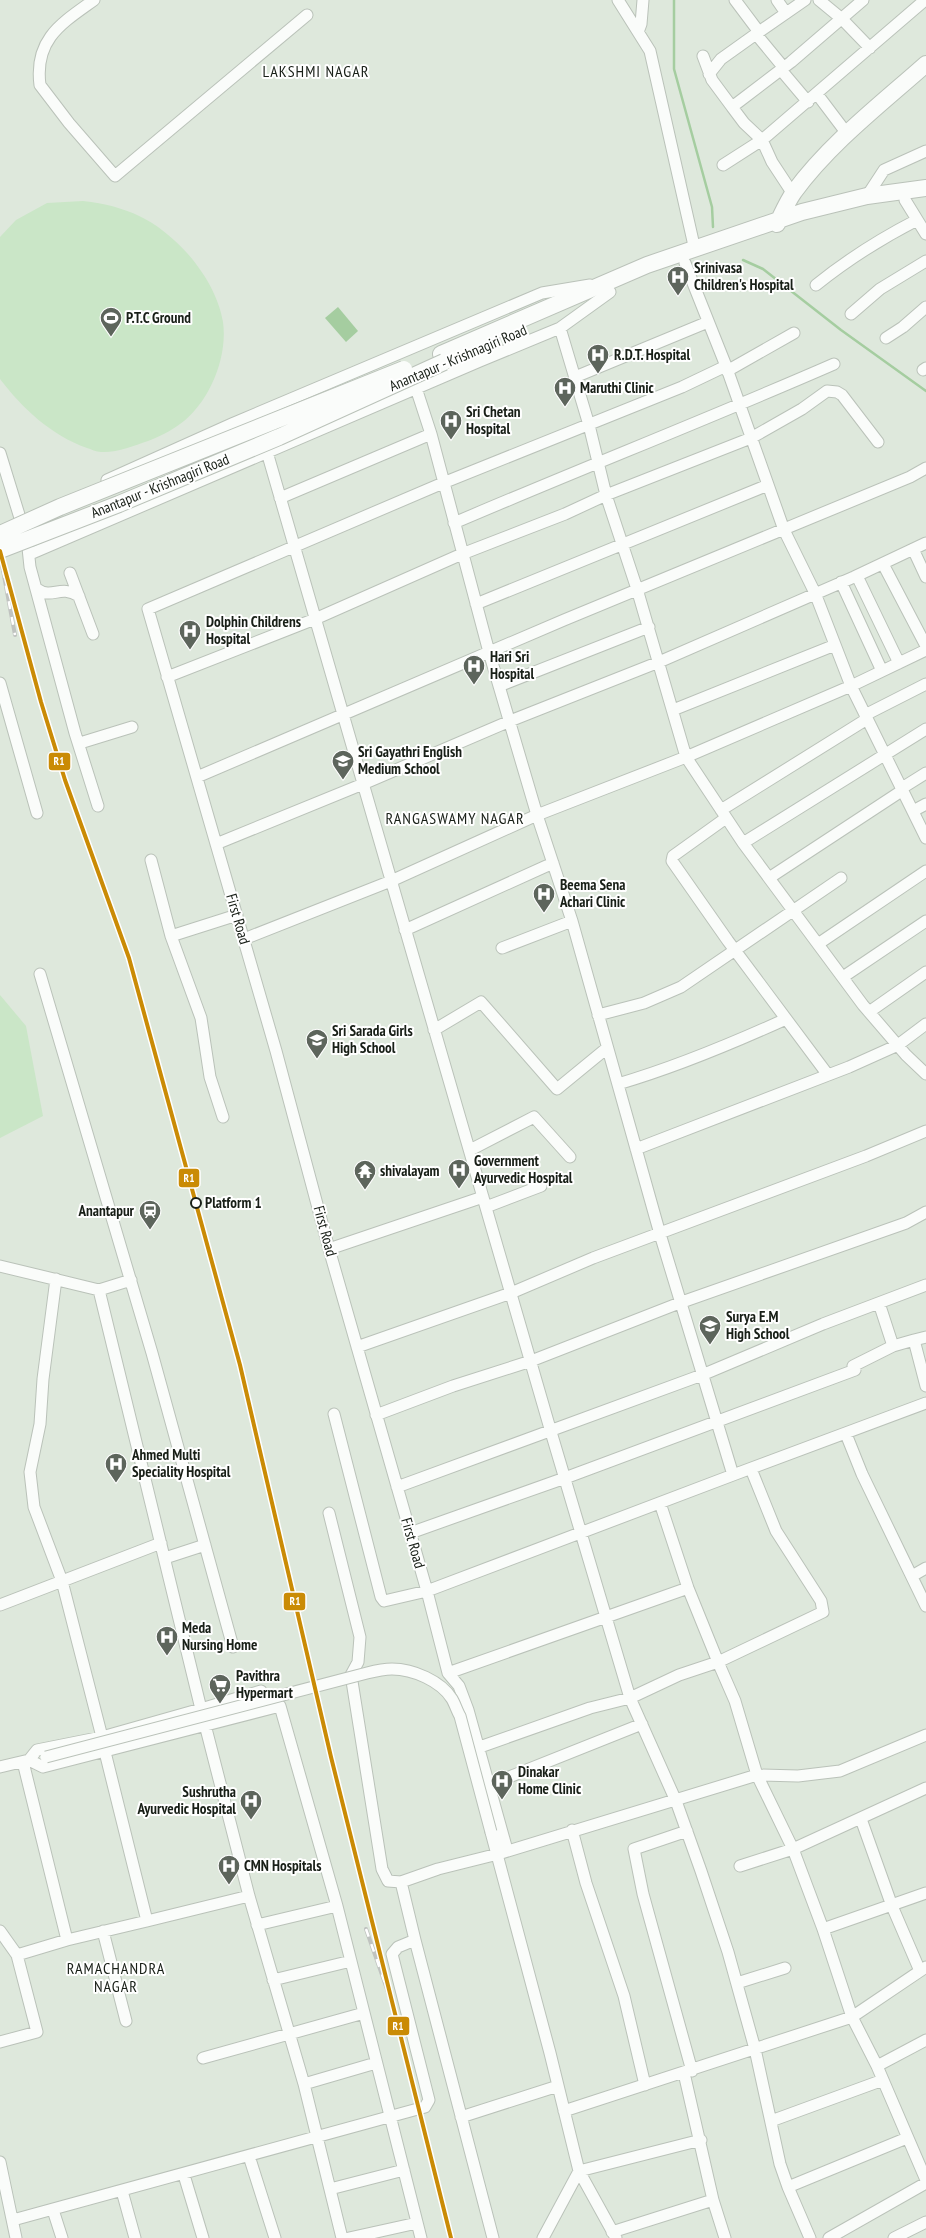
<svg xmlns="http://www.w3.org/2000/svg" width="926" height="2238" font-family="'PT Sans Narrow',sans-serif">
<rect width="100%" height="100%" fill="#dee8dc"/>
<path fill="#cae6c7" d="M83,201C127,206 157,220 187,253C204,272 219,297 223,322C228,358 209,403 180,424C171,431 158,437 148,441C133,446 117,453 101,452C96,452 91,449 87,448C51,435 23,409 0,379V237L16,220L47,203Z
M0,995L26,1026L43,1116L0,1138Z"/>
<path fill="#a5cda0" d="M338,307L358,331L346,342L325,318Z"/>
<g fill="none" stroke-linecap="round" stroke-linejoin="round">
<path stroke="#a5cda0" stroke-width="2.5" d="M674,0V69L712,207L713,227
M743,260L763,269L841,330L926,391"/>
<g stroke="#bac2b9" stroke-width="13">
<path id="minor" d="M94,0C62,23 34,39 40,85L69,123L115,176L307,15
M618,0L650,51L695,250
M735,0L759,32
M777,0L786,13
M819,0L842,19L870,48
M638,32L641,24L643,0
M703,56L712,80L732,107
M784,68L756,34L805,0
M781,70L808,102
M709,74L721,59L756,34
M817,94L848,135
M723,165L762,140L744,123L732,107L791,62L863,0
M793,194L772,162L762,140L925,0
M867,196L884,170L926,151
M905,200L926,234
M685,263L726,366L784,530L815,593L851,686L926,838
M816,285C847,260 882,238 917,220
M851,314L880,289L926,261
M560,328L589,425L606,495L637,589L686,757L743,843L863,1005L906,1055L926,1074
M886,338L903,327L926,307
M923,370L926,368
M727,371L794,333
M575,377L708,322
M267,452L551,1432L630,1698L676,1801L701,1871L728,1952L755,2049L780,2164L788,2187L810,2238
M0,453L24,531
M107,480L234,423L542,293L590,285
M280,498L431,434
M454,523C580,469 708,419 834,364
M28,548L30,567L75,733L98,806
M913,549L926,577
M30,554L480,361L560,328L610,292
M883,564L926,646
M70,573L93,634
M857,576L899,663
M841,582L882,671
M37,589C53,600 59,584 79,596
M476,604L768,485
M167,677L315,619L462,554L565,514L606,495L751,438L802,409L827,391L837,392L842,395L878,442
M0,683L37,813
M499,686L649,627
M673,710L835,645
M865,715L926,684
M80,743L132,727
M197,777L564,620L910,477L926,468
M902,788L926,773
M721,810L867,719
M913,811L926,804
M726,818L673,856L672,861L728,941L828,1075
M743,843L926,729
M216,844L363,784L510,721L659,662L854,577L926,543
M151,860L171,936L201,1018L210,1077L223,1117
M769,878L903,790
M405,930L553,863
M171,936L237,915
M244,939L391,881L537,815L686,757L851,686L926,650
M818,944L926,871
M502,948L572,921
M40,974L152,1353L233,1647
M843,977L926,921
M869,1012L926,972
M598,1015L644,1003L681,987L841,878
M434,1030L481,1002L557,1089L607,1048
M618,1084C676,1067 731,1044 786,1019
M636,1149L849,1067L898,1045L926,1024
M470,1150L534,1117L570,1157
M486,1207L541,1186
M329,1249L483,1197
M0,1266L99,1290L201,1709L102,1737L37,1750L29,1760L0,1767
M56,1279L43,1379L40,1424L30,1472L34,1507L62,1581L102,1737
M99,1290L131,1280
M879,1303L893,1346L914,1340L926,1386
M914,1340L926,1337
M357,1347L511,1293L593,1258L866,1156L926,1131
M853,1366L893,1346
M334,1414L381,1597L384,1601L427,1591L733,1475L660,1234L572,921L537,815L489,652L431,434L416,388
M376,1415L453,1386L531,1361L682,1302L906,1223L926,1212
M846,1434L862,1474L926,1606
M733,1475L926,1403
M397,1487L702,1375L823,1324L926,1285
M660,1503L688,1588L718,1662L823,1612L821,1601L776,1531L751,1469
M329,1513L360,1637L358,1662L351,1675L382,1869L388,1881L401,1882L438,1869L498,1854L757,1775L798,1776L840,1771L926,1735
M410,1533L565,1478L855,1370
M165,1558L205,1545
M912,1576L926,1568
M0,1605L161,1543
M448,1673L688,1588
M261,1691L201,1709L249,1896L304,2084L342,2238
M477,1748L590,1708L630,1698L679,1675L718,1662L735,1701L757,1775L793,1849L823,1929L852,2017L877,2066L926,2040
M105,1752L147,1921L249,1896
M29,1760L43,1767L280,1706L337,1906L421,2238
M23,1762L67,1940
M489,1785L642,1724
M861,1819L892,1906L920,1971
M572,1830L586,1883L624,1996L645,2085
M687,1831L634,1849L643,1894L692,2071
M491,1832L550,2053L579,2171L616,2238
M507,1850L468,1710L459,1686L448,1673L427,1591L329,1249L276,1051L148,609L443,483L682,387L726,366
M740,1866L793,1849L926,1788
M401,1882L415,1940L493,2238
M257,1925L337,1906
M823,1929L926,1893
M0,1931L17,1955L67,1940L147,1921
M103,1931L126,2021
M273,1980L351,1961
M737,1983L785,1968
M0,2042L37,2032L17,1955
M203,2058L364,2013
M877,2066L926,2180
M684,2073L713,2200L725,2238
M304,2084L376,2063
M564,2111L852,2017L926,1967
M461,2117L558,2086
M771,2121L883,2080
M249,2156L275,2238
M0,2162L16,2238
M184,2175L203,2238
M788,2187L907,2138
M330,2189L404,2170
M122,2191L135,2238
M53,2210L62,2238
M13,2220L425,2107L429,2100L392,1954L398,1947L415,1940
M612,2232L713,2200
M349,2238L417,2223
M543,2238L579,2171L701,2140
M829,2238L926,2183
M894,2238L926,2222"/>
</g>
<g stroke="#bac2b9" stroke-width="18">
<path id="highway" d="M777,224C782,214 787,202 794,192C830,143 881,104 926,64
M441,354L647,265L802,212L867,196L926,188"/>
</g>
<use href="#minor" stroke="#fafcfa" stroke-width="11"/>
<use href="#highway" stroke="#fafcfa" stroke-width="16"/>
<g stroke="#c0c3c0" stroke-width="4">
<path id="rail" d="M0,554L15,635
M366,1929L394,2009"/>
</g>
<use href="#rail" stroke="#fff" stroke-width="2.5" stroke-dasharray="8" stroke-linecap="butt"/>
<g stroke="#bac2b9" stroke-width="13" stroke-linecap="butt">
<path id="minor-bridge" d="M46,1757L367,1673C375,1671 384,1669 392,1669C413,1669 441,1681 452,1699C455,1704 457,1711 460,1716L491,1832"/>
</g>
<g stroke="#bac2b9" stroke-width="18" stroke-linecap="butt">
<path id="highway-bridge" d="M0,534L60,507L404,369
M0,550L119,504L279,437L444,362"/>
</g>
<use href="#minor-bridge" stroke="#fafcfa" stroke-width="11"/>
<use href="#highway-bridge" stroke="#fafcfa" stroke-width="16"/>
<g stroke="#fff" stroke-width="7">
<path id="rail-1" d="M0,551L41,702L65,780L129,958L240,1365L331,1757L451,2238"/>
</g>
<use href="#rail-1" stroke="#ca8b05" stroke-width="4"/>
</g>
<defs>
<g id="hospital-pin" transform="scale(1.15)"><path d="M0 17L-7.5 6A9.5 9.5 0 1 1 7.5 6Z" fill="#5d655c" stroke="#fff"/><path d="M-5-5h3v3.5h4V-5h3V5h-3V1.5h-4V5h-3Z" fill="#fff"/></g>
<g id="stadium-pin" transform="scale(1.15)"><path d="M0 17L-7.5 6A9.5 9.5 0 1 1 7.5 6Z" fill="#5d655c" stroke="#fff"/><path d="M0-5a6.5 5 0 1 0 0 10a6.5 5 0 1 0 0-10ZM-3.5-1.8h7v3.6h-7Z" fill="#fff"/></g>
<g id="school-pin" transform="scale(1.15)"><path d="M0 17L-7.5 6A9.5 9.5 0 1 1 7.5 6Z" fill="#5d655c" stroke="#fff"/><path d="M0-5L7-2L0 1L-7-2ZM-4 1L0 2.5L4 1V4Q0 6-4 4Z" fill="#fff"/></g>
<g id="temple-pin" transform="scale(1.15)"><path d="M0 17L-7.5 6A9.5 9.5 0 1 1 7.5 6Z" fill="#5d655c" stroke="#fff"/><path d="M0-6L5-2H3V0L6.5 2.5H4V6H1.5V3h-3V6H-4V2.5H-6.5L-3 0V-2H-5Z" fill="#fff"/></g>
<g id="station-pin" transform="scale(1.15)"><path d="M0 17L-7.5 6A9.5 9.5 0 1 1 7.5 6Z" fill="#5d655c" stroke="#fff"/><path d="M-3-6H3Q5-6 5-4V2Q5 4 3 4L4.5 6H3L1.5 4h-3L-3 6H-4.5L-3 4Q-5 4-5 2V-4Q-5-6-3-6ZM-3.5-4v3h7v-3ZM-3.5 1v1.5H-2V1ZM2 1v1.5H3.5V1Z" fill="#fff"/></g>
<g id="supermarket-pin" transform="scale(1.15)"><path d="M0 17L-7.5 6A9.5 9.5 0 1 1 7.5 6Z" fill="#5d655c" stroke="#fff"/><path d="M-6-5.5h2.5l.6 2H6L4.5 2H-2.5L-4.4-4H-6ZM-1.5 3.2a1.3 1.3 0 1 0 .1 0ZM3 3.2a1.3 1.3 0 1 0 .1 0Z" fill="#fff"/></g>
</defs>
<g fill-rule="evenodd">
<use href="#hospital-pin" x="678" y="277"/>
<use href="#stadium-pin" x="111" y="318"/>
<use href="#hospital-pin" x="598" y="355"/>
<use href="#hospital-pin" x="565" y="388"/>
<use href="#hospital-pin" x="451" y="421"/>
<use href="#hospital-pin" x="190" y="631"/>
<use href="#hospital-pin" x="474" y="666"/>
<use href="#school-pin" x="343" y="761"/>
<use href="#hospital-pin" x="544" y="894"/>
<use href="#school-pin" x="317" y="1040"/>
<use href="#hospital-pin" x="459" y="1170"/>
<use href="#temple-pin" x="365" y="1171"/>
<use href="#station-pin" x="150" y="1211"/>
<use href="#school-pin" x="710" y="1326"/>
<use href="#hospital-pin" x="116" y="1464"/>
<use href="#hospital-pin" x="167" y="1637"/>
<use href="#supermarket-pin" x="220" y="1685"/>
<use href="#hospital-pin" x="502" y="1781"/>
<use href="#hospital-pin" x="251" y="1801"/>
<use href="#hospital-pin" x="229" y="1866"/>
</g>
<circle fill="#fff" stroke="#181f17" stroke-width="2" cx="196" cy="1203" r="5"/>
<g text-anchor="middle" stroke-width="4" stroke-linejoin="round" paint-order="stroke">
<g font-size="15" font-weight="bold" fill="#181f17" stroke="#fff" text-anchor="start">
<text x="694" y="273">Srinivasa<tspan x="694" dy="17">Children's Hospital</tspan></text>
<text x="126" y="323">P.T.C Ground</text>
<text x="614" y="360">R.D.T. Hospital</text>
<text x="580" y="393">Maruthi Clinic</text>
<text x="466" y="417">Sri Chetan<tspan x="466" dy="17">Hospital</tspan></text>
<text x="206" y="627">Dolphin Childrens<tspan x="206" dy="17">Hospital</tspan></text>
<text x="490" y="662">Hari Sri<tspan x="490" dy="17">Hospital</tspan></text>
<text x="358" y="757">Sri Gayathri English<tspan x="358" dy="17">Medium School</tspan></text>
<text x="560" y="890">Beema Sena<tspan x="560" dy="17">Achari Clinic</tspan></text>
<text x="332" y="1036">Sri Sarada Girls<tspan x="332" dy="17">High School</tspan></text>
<text x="474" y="1166">Government<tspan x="474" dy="17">Ayurvedic Hospital</tspan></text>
<text x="380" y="1176">shivalayam</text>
<text x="134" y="1216" text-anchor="end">Anantapur</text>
<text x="726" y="1322">Surya E.M<tspan x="726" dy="17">High School</tspan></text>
<text x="132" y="1460">Ahmed Multi<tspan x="132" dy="17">Speciality Hospital</tspan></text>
<text x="182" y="1633">Meda<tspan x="182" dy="17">Nursing Home</tspan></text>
<text x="236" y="1681">Pavithra<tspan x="236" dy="17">Hypermart</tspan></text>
<text x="518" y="1777">Dinakar<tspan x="518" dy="17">Home Clinic</tspan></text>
<text x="236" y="1797" text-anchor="end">Sushrutha<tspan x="236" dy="17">Ayurvedic Hospital</tspan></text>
<text x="244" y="1871">CMN Hospitals</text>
</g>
<g font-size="15" fill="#181f17" stroke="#fff">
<text transform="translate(458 358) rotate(-23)" y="5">Anantapur - Krishnagiri Road</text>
<text transform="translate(160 486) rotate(-22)" y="5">Anantapur - Krishnagiri Road</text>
<text transform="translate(238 919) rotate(74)" y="5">First Road</text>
<text transform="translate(325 1231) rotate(75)" y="5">First Road</text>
<text transform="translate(413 1543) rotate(74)" y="5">First Road</text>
</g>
<g font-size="15" font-weight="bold" fill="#181f17" stroke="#fff" text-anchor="start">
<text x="205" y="1208">Platform 1</text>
</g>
<g font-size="16" letter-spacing="1" fill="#181f17" stroke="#fff">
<text x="316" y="77">LAKSHMI NAGAR</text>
<text x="455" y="824">RANGASWAMY NAGAR</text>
<text x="116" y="1974">RAMACHANDRA<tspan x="116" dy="18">NAGAR</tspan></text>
</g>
</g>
<g stroke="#fff" stroke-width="1.5">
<rect x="48" y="752" width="23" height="19" rx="4" fill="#ca8b05"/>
<rect x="178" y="1168" width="22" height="20" rx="4" fill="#ca8b05"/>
<rect x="283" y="1592" width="23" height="19" rx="4" fill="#ca8b05"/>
<rect x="387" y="2016" width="23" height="20" rx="4" fill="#ca8b05"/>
</g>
<g font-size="11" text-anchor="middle" font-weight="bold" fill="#fff">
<text x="59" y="765">R1</text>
<text x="189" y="1182">R1</text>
<text x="295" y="1605">R1</text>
<text x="398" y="2030">R1</text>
</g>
</svg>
